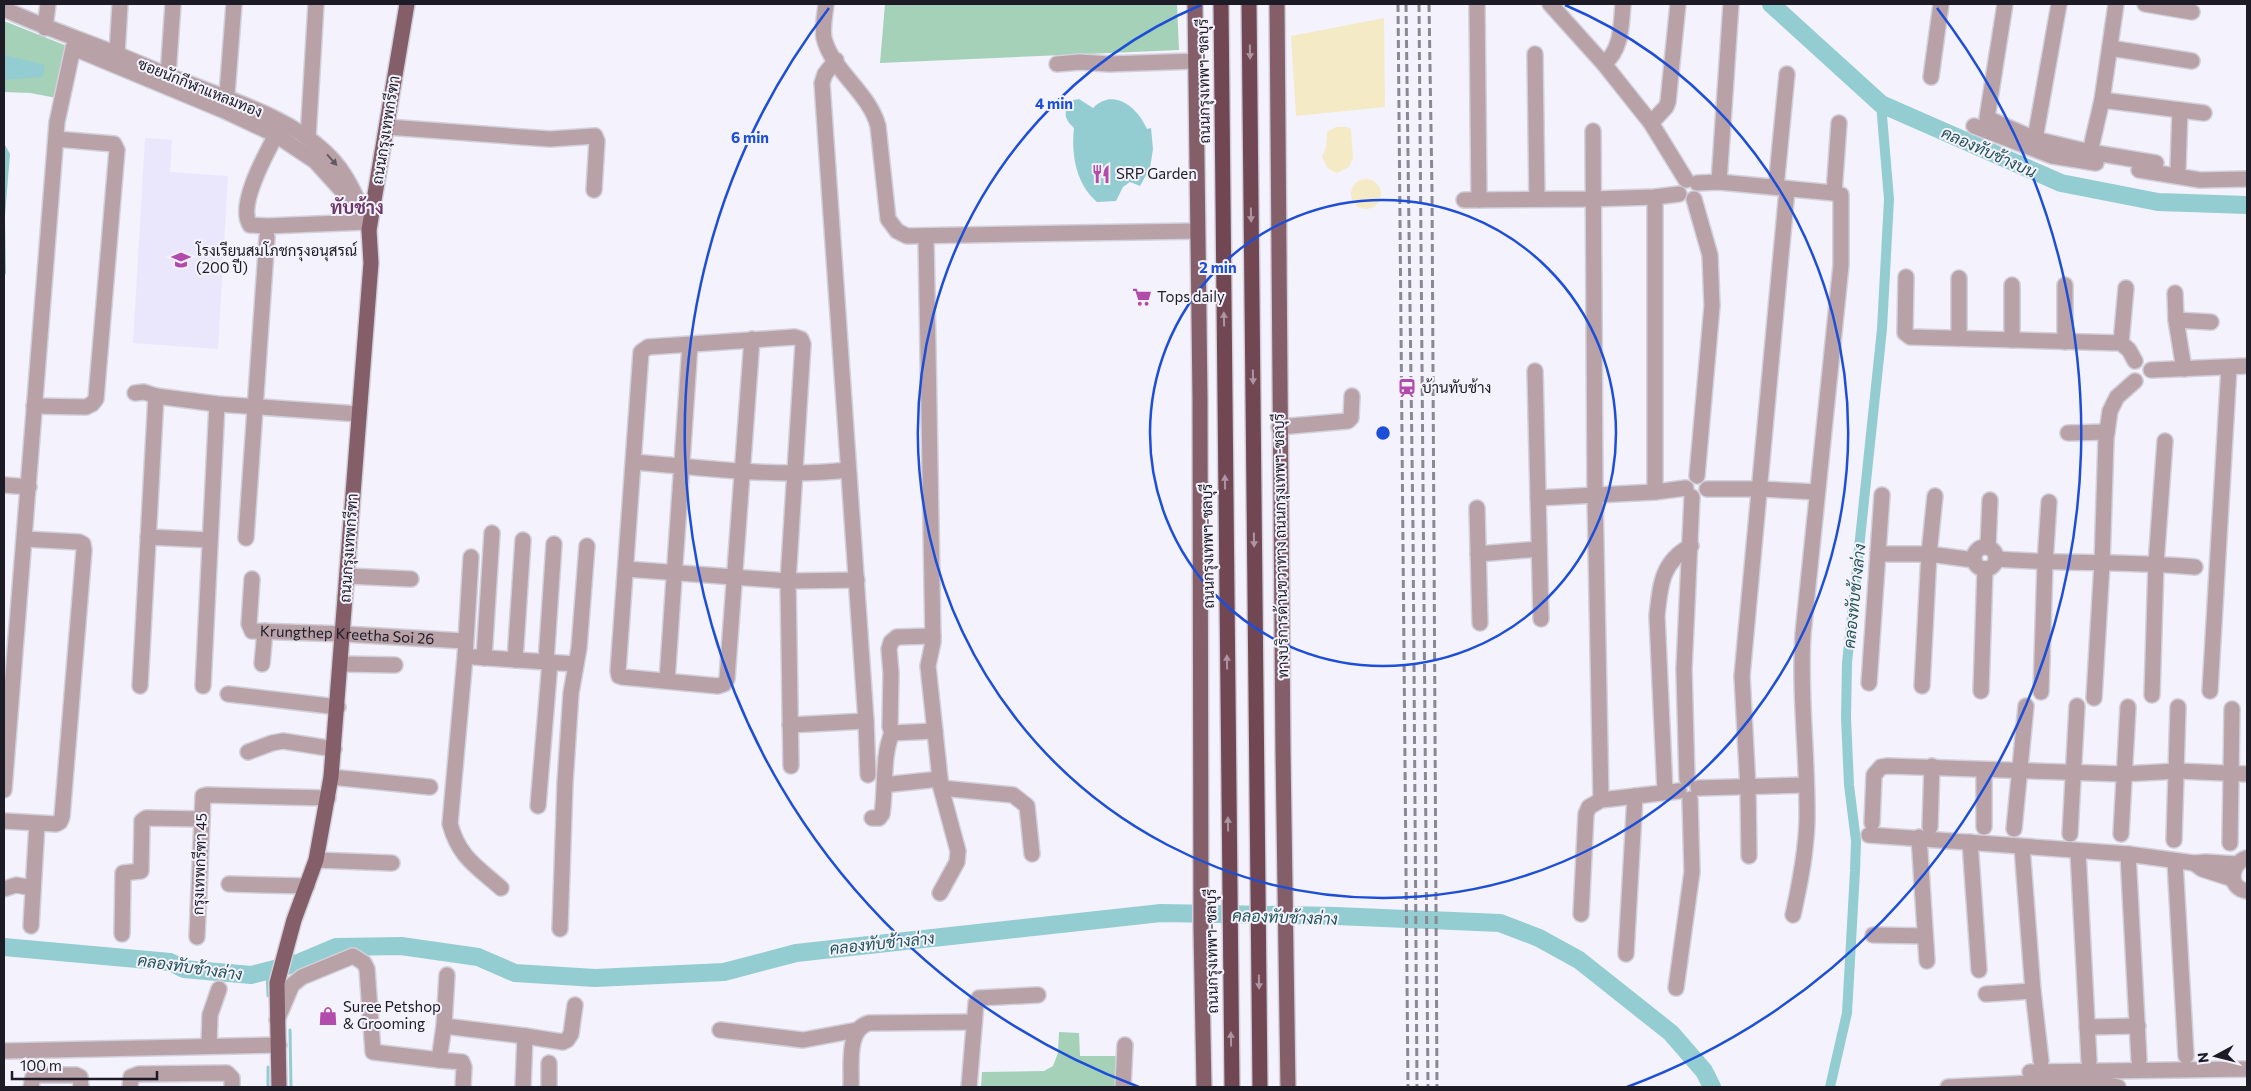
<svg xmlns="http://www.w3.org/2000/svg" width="2251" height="1091" font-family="Commissioner,Sarabun,sans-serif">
<rect width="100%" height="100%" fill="#f4f2fd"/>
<path fill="#eae7fd" d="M145,138L172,140L170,172L228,176L218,349L133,343Z"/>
<path fill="#a5d1b8" d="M885,4H1177L1179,50L880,63Z
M4,21L72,48L57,98L30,93L4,92Z
M1059,1032L1079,1033L1080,1056H1122L1120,1087H981L982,1072L1044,1071L1053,1066L1058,1053Z"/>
<path fill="#f4eac5" d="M1384,18L1385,107L1296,116L1291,36Z
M1336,127H1346L1351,129L1353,158L1349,167L1337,173L1328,169L1322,157L1326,147L1327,132Z
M1351 194a15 15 0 1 1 30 0a15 15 0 1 1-30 0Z"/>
<path fill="#93cdd2" d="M4,55L45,65L43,77L4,80Z
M1079,99L1093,108C1114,87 1138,108 1147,129L1151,128L1153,149L1150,168L1140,186L1130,182L1123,187L1116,201L1097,202C1076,184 1071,154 1074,128C1063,118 1063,111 1073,100Z
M4,143L10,154L5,216L6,274L4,275Z"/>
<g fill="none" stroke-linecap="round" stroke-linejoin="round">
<path stroke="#93cdd2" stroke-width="3" d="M267,971L268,996
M290,1030L291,1087
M268,1067V1087"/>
<path stroke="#93cdd2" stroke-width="10" d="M297,975L298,963
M1830,1087L1847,1013L1855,871L1856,841L1849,785L1846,718L1847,663L1882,329L1889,199L1881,104"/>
<path stroke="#93cdd2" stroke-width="18" d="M1771,4L1881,104L2061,183L2158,202L2247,205
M4,947L170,962L184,969L251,975L298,963L336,947L401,946L478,957L515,973L595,978L724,972L796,953L1161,913L1336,916L1500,923L1539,938L1579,960L1671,1033L1704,1071L1712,1087"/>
<g stroke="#d2d0da" stroke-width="18">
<g id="minor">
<path d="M826,4C825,15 822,28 824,38C832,71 869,92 878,126L888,219L897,231L907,236L1197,231"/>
<path d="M1477,4L1479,200"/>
<path d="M1550,4L1604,64L1651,123L1686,180"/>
<path d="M2005,4L1987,118L2035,139L2090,152L2156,163"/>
<path d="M2145,4L2192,12"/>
<path d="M4,9C41,26 79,39 117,54C141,64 166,75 190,84C236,102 289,118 325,152C348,173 359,202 369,230"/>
<path d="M45,28L48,4"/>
<path d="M2110,48L2192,61"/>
<path d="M76,49L225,111L276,135L315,161L355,205"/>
<path d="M117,54L120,4"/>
<path d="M1535,54L1537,199"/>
<path d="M836,60L825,74L822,83L866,721L868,775"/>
<path d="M1057,64L1080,62L1109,64L1196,61"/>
<path d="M1604,64C1622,49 1621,26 1623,4"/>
<path d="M168,75L173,4"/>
<path d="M1931,77L1941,4"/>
<path d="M2102,100L2204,113"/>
<path d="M226,107L234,4"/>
<path d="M1651,123L1666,107L1668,102L1678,4"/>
<path d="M1974,126L2052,156L2096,163"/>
<path d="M387,127L550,139L595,136L597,141L594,190"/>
<path d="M1593,131L1595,495L1601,800"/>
<path d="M276,135C266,154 237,205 250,225L267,226L366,222"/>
<path d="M308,138L316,4"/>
<path d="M2035,139L2059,4"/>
<path d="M2090,152L2102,100L2116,4"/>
<path d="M2178,168L2180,110"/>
<path d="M2139,170L2200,180L2247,179"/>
<path d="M1719,182L1731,4"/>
<path d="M1697,183L1719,182L1834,193"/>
<path d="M1776,187L1787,74"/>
<path d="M1694,199L1710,255L1712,306L1697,476"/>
<path d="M1464,200L1592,199L1655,197L1679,194"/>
<path d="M926,236L933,642L928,666L941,788L958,851L957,862L940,893"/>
<path d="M1906,277L1905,333L1910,337L2121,343L2129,350L2135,361"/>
<path d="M2012,285V340"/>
<path d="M2175,293L2176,320L2184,369"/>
<path d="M2176,320L2211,322"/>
<path d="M1959,338V278"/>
<path d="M752,339L727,679L724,684L718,686L622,677L619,676L618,671L641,352L648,347L795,337L801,339L803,344L788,581L791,766"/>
<path d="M2065,342V285"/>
<path d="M2121,343L2126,288"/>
<path d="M2151,370L2247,366"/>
<path d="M1535,371L1541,619"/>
<path d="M135,393L144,392L156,396"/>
<path d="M34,406L86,407L92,404L96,399L117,150L114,144L57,139"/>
<path d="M1279,427L1348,421L1351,418L1352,396"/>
<path d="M2068,433L2107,432"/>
<path d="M635,462C706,468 777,478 848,470"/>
<path d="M4,485L29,487"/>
<path d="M1707,489H1761L1817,492"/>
<path d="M1655,492V197"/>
<path d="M1538,498L1655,492L1686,488"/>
<path d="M1477,508L1480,623"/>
<path d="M148,537L210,540"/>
<path d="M246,538L267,237"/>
<path d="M1988,547L1990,500"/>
<circle cx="1985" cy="558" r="11"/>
<path d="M1478,554L1539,549"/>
<path d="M1878,554H1929L1974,560"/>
<path d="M471,557L465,657L450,824C459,857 476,866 501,888"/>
<path d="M1996,559C2062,564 2129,561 2195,567"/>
<path d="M626,569L788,581L857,580"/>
<path d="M347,576L411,579"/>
<path id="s1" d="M252,579L249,624L252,631L344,634L465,641"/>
<path d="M933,636L897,637L891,642L889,649L891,673L890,727L892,733L935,731"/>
<path d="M474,657L575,664"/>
<path d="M484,658L492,533"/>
<path d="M515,660L523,540"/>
<path d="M546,662L554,544"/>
<path d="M262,664L265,631"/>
<path d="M342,664L395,665"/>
<path d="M667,681L690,345"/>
<path d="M1869,683L1882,495"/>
<path d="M140,686L156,396L217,404L359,414"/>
<path d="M203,686L217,404"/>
<path d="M1922,686L1929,554L1935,496"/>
<path d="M1981,691L1985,569"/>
<path d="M2210,691L2229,367"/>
<path d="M2041,692L2045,563L2049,502"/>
<path d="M228,694L338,707"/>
<path d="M2152,695L2156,564L2165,441"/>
<path d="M2094,698L2102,564L2106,439L2110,411L2117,397L2135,381"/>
<path d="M790,725L866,721"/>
<path d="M248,752L272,743L283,741L334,749"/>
<path d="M331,777L430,787"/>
<path d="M1687,779L1684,669L1692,497"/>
<path d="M892,784L940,779"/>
<path d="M941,788L1013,795L1027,806L1032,854"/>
<path d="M1698,788L1805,785"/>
<path d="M4,790L57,122L73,48"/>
<path d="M1665,792L1657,616C1660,585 1662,561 1691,546"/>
<path d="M538,806L550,662"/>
<path d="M872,818H879L882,814C886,789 882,756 892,733"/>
<path d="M4,821L56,824L60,822L62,817L84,550L83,544L79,542L25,539"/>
<path d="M1872,823L1874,775L1881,767L1888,766L2123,774L2178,771L2247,774"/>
<path d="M1930,827L1932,766"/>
<path d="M1984,827V770"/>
<path d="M2014,829L2026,706"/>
<path d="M2070,834L2077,706"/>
<path d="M2121,834L2128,707"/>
<path d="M1869,835L2128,854L2194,863L2206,862L2236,864"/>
<path d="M1919,837L1927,961"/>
<path d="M2174,840L2178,707"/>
<path d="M1970,842L1979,970"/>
<path d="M2230,843L2232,709"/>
<path d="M2022,847L2033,991L2041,1061"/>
<path d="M2078,852L2089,1061"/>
<path d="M2128,854L2139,1060"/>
<path d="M1749,856L1748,788L1742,676L1787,190"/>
<path d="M2247,858C2230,863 2227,888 2247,891"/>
<path d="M316,860L392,863"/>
<path d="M2175,861L2186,1056"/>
<path d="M2194,863L2202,869L2233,879"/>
<path d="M229,884L307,886"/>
<path d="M4,889L16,885L33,888"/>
<path d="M1581,914L1586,814L1589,807L1601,800L1679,791"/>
<path d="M1793,915C1800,883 1806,853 1807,821C1808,758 1799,696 1803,634L1841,265V195L1834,193L1839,123"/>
<path d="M31,926L37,824"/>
<path d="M560,929L565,783L571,693L579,648L587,546"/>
<path d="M122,934L123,873L141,871L142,821L146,818L201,819"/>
<path d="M1873,935L1925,936"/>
<path d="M197,937L203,796L207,795L328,798"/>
<path d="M1626,954L1635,796"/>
<path d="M1676,988L1692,872L1690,799"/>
<path d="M1986,994L2033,991"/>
<path d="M277,1020L292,985L302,977L353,956L364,963L367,969L373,1052L439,1060L444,1026L525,1036L523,1087"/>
<path d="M444,1026L447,975"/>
<path d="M2087,1027L2138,1026"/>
<path d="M720,1030L803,1040L857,1030"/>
<path d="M525,1036L563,1042L567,1040L571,1034L575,1005"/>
<path d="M209,1046L210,1015L219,989"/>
<path d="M4,1051L279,1045"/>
<path d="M439,1060L462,1062L464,1067L463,1087"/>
<path d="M549,1063V1087"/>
<path d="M2030,1072L2247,1069"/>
<path d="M851,1086C852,1067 846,1029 869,1023L974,1022"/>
<path d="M31,1087L33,1077L39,1075H76L80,1077L81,1087"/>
<path d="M130,1087L131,1077L139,1074L227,1073L232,1078V1087"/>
<path d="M969,1087L976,1003L979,998L1038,995"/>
<path d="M1123,1087L1125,1045"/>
<path d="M1948,1087L2033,1083L2107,1085L2118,1087"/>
</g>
</g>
<g stroke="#d2d0da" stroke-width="18">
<path id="major" d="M1195,4L1200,397L1201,930L1204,1087
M1277,4L1283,753L1288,1087
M279,1087L277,983L294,920L316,860L331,777L371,263L369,230L407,4"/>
</g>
<g stroke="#d2d0da" stroke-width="18">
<path id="highway" d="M1221,4L1232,1087
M1249,4L1260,1087"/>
</g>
<use href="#minor" stroke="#b8a2a8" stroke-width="15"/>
<use href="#major" stroke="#845f69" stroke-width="15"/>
<use href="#highway" stroke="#714753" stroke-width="15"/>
<path stroke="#8a8893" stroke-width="3" stroke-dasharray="8 4" stroke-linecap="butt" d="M1398,4L1408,1087
M1406,4L1413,530L1417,1087
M1419,4L1428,1087
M1429,4L1432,191L1437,1087"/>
</g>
<defs><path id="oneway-solid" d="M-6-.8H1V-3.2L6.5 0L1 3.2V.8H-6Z" transform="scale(1.25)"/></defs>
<g fill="#ac94a0">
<use href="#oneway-solid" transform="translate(1250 52) rotate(89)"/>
<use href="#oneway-solid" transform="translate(1251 215) rotate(89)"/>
<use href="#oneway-solid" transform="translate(1224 319) rotate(-91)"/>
<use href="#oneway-solid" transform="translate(1253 377) rotate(89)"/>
<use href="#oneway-solid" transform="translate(1225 482) rotate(-91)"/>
<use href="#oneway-solid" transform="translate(1254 540) rotate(89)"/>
<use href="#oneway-solid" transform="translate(1227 662) rotate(-91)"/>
<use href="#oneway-solid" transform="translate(1228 824) rotate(-91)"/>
<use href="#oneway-solid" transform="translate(1259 982) rotate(89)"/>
<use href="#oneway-solid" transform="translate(1231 1039) rotate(-91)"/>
</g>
<use fill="#635860" href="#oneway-solid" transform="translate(332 160) rotate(48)"/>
<g fill="none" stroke="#1d4ed8" stroke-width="2.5">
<circle cx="1383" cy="433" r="233"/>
<path d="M1565 5A465 465 0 1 1 1201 5"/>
<path d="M1139 1087A698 698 0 0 1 829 8M1937 8A698 698 0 0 1 1627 1087"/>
</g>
<defs>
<g id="restaurant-bare" transform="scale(1.5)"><path d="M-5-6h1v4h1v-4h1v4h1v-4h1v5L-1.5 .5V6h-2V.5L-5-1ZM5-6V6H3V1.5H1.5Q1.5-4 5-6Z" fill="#b34bad" stroke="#f4f2fd" stroke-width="2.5" paint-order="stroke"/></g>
<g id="school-bare" transform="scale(1.5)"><path d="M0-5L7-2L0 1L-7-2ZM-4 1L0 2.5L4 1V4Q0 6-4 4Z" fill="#b34bad" stroke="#f4f2fd" stroke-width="2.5" paint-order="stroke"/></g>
<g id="supermarket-bare" transform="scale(1.5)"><path d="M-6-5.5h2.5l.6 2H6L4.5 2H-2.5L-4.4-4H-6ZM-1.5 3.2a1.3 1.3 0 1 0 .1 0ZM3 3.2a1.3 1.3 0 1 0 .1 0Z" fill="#b34bad" stroke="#f4f2fd" stroke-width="2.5" paint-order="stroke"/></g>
<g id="station-bare" transform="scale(1.5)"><path d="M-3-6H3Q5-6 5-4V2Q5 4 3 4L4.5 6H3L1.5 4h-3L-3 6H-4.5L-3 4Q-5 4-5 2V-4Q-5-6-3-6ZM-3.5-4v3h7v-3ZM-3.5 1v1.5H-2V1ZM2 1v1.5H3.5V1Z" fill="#b34bad" stroke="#f4f2fd" stroke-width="2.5" paint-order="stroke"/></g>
<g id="shop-bare" transform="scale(1.5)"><path d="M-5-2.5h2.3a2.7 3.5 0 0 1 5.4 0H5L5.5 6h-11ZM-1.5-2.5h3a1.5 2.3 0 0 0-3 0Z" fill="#b34bad" stroke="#f4f2fd" stroke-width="2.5" paint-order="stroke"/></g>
</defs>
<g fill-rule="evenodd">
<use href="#restaurant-bare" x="1101" y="174"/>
<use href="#school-bare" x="181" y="260"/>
<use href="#supermarket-bare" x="1142" y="297"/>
<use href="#station-bare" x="1407" y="388"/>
<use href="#shop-bare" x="328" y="1016"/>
</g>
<g text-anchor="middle" stroke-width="4" stroke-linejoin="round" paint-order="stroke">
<g font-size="15" fill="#1d1b25" stroke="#f4f2fd">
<text transform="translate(1204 81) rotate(-91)" y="5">ถนนกรุงเทพฯ-ชลบุรี</text>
<text transform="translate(200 88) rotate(22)" y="5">ซอยนักกีฬาแหลมทอง</text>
<text transform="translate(386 130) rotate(-81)" y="5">ถนนกรุงเทพกรีฑา</text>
<text transform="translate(1208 546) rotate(-91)" y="5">ถนนกรุงเทพฯ-ชลบุรี</text>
<text transform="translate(1281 546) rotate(-91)" y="5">ทางบริการด้านขวาทาง ถนนกรุงเทพฯ-ชลบุรี</text>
<text transform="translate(349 548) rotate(-86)" y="5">ถนนกรุงเทพกรีฑา</text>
<text dy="5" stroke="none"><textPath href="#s1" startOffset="148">Krungthep Kreetha Soi 26</textPath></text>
<text transform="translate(200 864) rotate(-88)" y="5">กรุงเทพกรีฑา 45</text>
<text transform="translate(1212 951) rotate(-91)" y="5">ถนนกรุงเทพฯ-ชลบุรี</text>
</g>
<g font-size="15" fill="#1d1b25" stroke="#f4f2fd" text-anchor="start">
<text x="1116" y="179">SRP Garden</text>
<text x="196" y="256">โรงเรียนสมโภชกรุงอนุสรณ์<tspan x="196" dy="17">(200 ปี)</tspan></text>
<text x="1157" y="302">Tops daily</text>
<text x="1422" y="393">บ้านทับช้าง</text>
<text x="343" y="1012">Suree Petshop<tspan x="343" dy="17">&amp; Grooming</tspan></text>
</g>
<g font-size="16" font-style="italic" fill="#205256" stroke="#f4f2fd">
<text transform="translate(1989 152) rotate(24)" y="6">คลองทับช้างบน</text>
<text transform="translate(1854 596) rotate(-84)" y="6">คลองทับช้างล่าง</text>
<text transform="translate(1285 917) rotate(2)" y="6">คลองทับช้างล่าง</text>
<text transform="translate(882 943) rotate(-6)" y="6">คลองทับช้างล่าง</text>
<text transform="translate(190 967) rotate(8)" y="6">คลองทับช้างล่าง</text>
</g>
<g font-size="18" font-weight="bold" fill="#6b3768" stroke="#f4f2fd">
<text x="357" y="214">ทับช้าง</text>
</g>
</g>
<circle cx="1383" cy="433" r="8" fill="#1d4ed8" stroke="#f4f2fd" stroke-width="2.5"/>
<g font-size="15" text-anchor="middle" font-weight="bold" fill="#1d4ed8" stroke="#f4f2fd" stroke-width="4" stroke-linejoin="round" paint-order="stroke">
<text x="1054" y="109">4 min</text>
<text x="750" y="143">6 min</text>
<text x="1218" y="273">2 min</text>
</g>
<rect width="2251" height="1091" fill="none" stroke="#1d1b25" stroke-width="10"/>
<g transform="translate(2216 1056) rotate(263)" stroke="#f4f2fd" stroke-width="4" paint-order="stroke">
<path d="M0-4L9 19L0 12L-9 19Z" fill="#1d1b25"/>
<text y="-8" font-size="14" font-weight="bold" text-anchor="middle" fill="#1d1b25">N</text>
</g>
<path d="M12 1071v8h145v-8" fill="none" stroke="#1d1b25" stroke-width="2.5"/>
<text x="20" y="1071" font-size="15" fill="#1d1b25" stroke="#f4f2fd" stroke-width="4" paint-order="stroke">100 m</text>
</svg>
